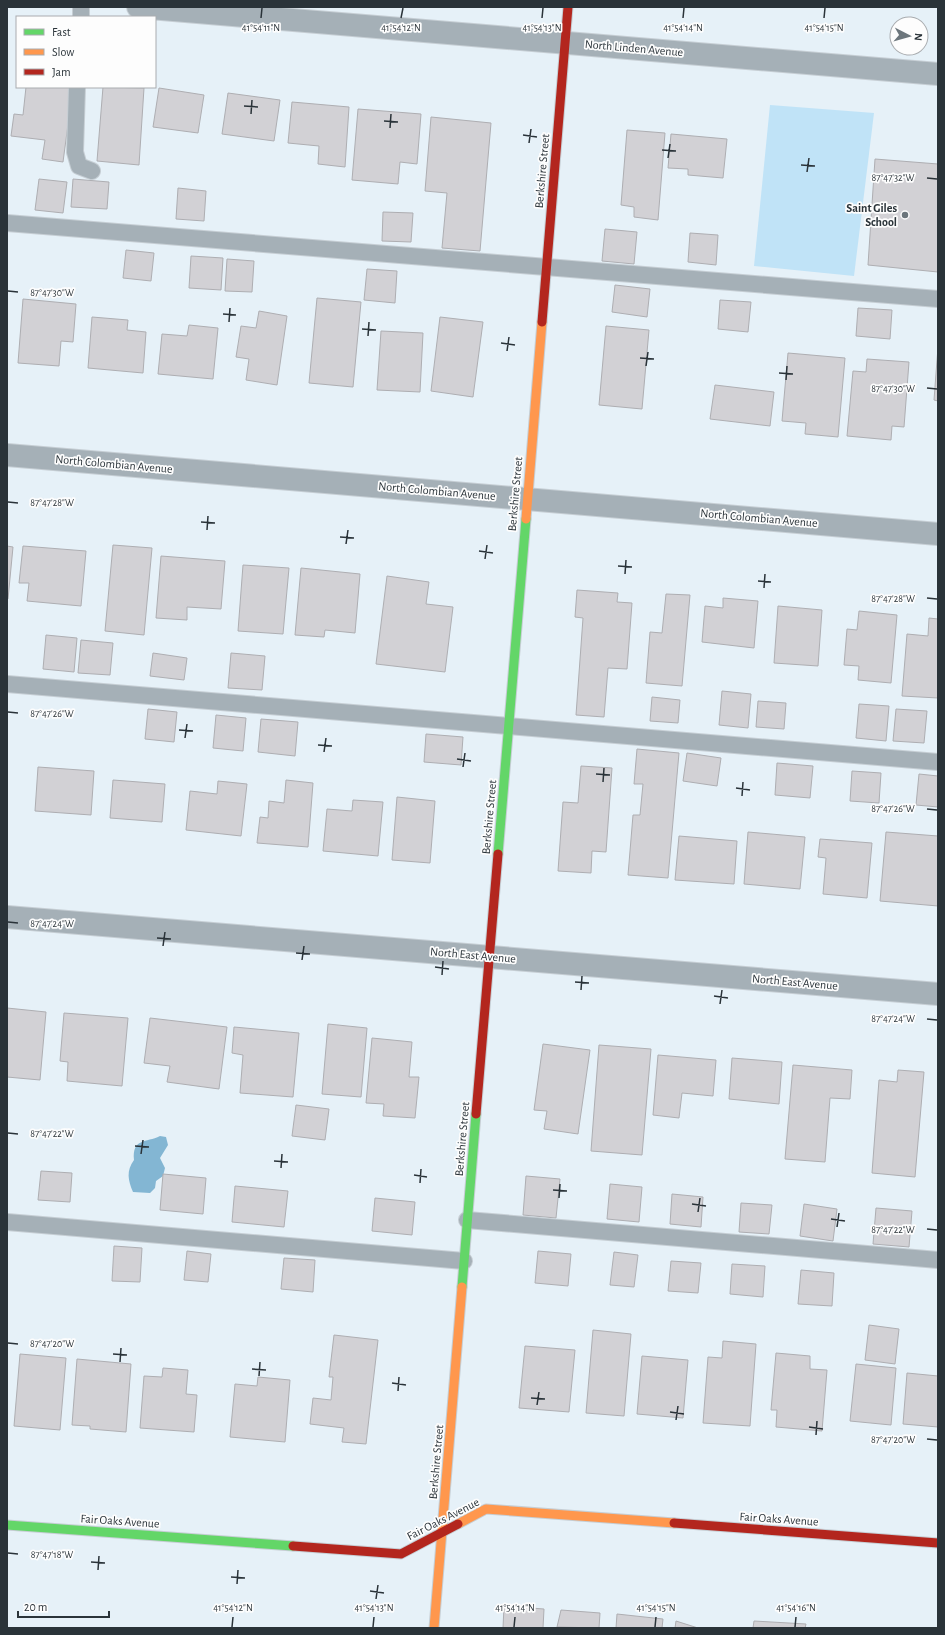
<svg xmlns="http://www.w3.org/2000/svg" width="945" height="1635" font-family="'Alegreya Sans',sans-serif">
<rect width="100%" height="100%" fill="#e6f1f8"/>
<path fill="#c0e3f7" d="M770,105L874,113L854,276L754,266Z"/>
<path fill="#83b6d3" d="M160,1136L166,1137L168,1145L160,1158L165,1168L163,1176L156,1181L155,1188L150,1193L133,1192C128,1180 126,1171 134,1160C132,1138 146,1143 160,1136Z"/>
<path fill="#d2d1d5" stroke="#aeaeb2" d="M26,87H73L63,162L42,159L45,140L11,136L14,114L23,115Z
M103,87L144,88L139,165L97,161Z
M159,88L204,95L198,133L153,127Z
M228,93L280,100L274,141L222,134Z
M292,102L349,107L345,167L318,164L319,146L288,143Z
M358,109L421,114L417,164L400,162L398,184L352,180Z
M431,117L491,123L480,251L442,248L447,193L425,191Z
M627,130L665,133L658,220L634,217V207L621,205Z
M671,134L727,139L723,178L688,175V169L668,168Z
M875,159L938,164V272L868,265Z
M39,179L67,182L63,213L35,210Z
M73,179L109,182L107,209L71,207Z
M178,188L206,191L204,221L176,219Z
M383,212L413,213L411,242L382,241Z
M605,229L637,232L634,264L602,261Z
M690,233L718,235L716,265L688,262Z
M126,250L154,253L151,281L123,278Z
M191,256L223,258L221,290L189,288Z
M227,259L254,261L252,292L225,291Z
M367,269L397,271L395,303L364,300Z
M615,285L650,289L647,317L612,312Z
M317,298L361,302L353,387L309,383Z
M23,299L76,304L73,342L61,341L59,366L18,363Z
M720,300L751,302L748,332L718,329Z
M858,308L892,310L890,339L856,336Z
M259,311L287,316L277,385L246,380L249,359L236,357L241,326L256,328Z
M92,317L128,320L127,330L146,332L143,373L88,368Z
M440,317L483,322L473,397L431,391Z
M189,325L218,328L213,379L158,374L162,334L187,336Z
M606,326L649,330L642,409L599,405Z
M381,331L423,333L420,392L377,390Z
M938,347V401L934,400Z
M788,353L845,358L838,437L805,434L806,423L782,421Z
M867,359L909,362L904,427L892,426L891,440L847,436L853,371L866,372Z
M715,385L774,392L770,426L710,419Z
M113,545L152,548L144,635L105,631Z
M7,546L13,547L8,599H7Z
M23,546L86,551L81,606L27,601L29,583H19Z
M161,556L225,561L221,609L187,607V620L156,618Z
M243,565L289,568L283,634L238,631Z
M301,568L360,574L355,633L325,630L324,637L295,635Z
M387,576L429,582L426,604L453,607L445,672L376,664Z
M577,590L618,593L617,602L632,603L627,669L608,668L604,717L576,715L583,618L575,617Z
M666,594L690,595L682,686L646,683L650,632L662,633Z
M723,598L758,601L754,648L702,642L705,606L723,608Z
M778,606L822,610L818,666L774,663Z
M859,611L897,615L891,683L858,680L859,666L844,665L847,629L857,630Z
M929,618L938,619V698L902,696L907,634L928,636Z
M46,635L77,638L74,672L43,669Z
M81,640L113,643L110,675L78,673Z
M153,653L187,658L184,680L150,676Z
M231,653L265,656L262,690L228,688Z
M722,691L751,694L748,728L719,725Z
M652,697L680,700L678,723L650,721Z
M758,701L786,703L784,729L756,727Z
M859,704L889,706L886,741L856,738Z
M148,709L177,712L174,742L145,739Z
M896,709L927,711L924,743L893,741Z
M216,715L246,718L243,751L213,748Z
M261,719L298,722L295,756L258,752Z
M426,734L463,737L461,765L424,762Z
M637,749L679,753L668,878L628,875L633,815H640L643,784H634Z
M687,753L721,758L717,786L683,781Z
M777,763L813,766L810,798L775,795Z
M581,766L612,768L606,852L592,851L591,873L558,871L563,802L578,803Z
M38,767L94,771L91,815L35,811Z
M852,771L881,773L879,803L850,801Z
M919,774L938,776V807L916,805Z
M113,780L165,784L162,822L110,818Z
M286,780L313,783L308,847L257,843L260,817L268,818L269,801L284,803Z
M218,781L247,784L241,836L186,830L190,791L217,794Z
M397,797L435,801L430,863L392,860Z
M353,800L383,802L378,856L323,851L327,809L352,811Z
M748,832L805,837L800,889L744,884Z
M886,832L938,836V906L880,901Z
M679,836L737,841L734,884L675,880Z
M820,839L872,843L867,898L823,894L826,858L818,857Z
M7,1008L46,1012L40,1080L7,1077Z
M64,1013L128,1018L122,1086L67,1081L68,1062L60,1061Z
M150,1018L227,1027L219,1089L167,1082L170,1066L144,1063Z
M328,1024L367,1028L361,1097L322,1094Z
M234,1027L299,1033L293,1097L240,1093L243,1055L232,1053Z
M372,1038L412,1042L409,1077H419L415,1118L383,1116L384,1104L366,1103Z
M543,1044L590,1050L578,1134L544,1129L547,1111L534,1110Z
M599,1045L651,1049L642,1155L591,1151Z
M658,1055L716,1060L713,1096L682,1093L679,1118L653,1115Z
M732,1058L782,1062L779,1104L729,1099Z
M793,1065L852,1070L850,1099L830,1098L825,1162L785,1159Z
M898,1070L924,1072L915,1177L872,1173L879,1080L897,1082Z
M296,1105L329,1109L325,1140L292,1136Z
M41,1171L72,1173L70,1202L38,1200Z
M163,1174L206,1178L203,1214L160,1210Z
M526,1176L560,1179L556,1218L523,1215Z
M610,1184L642,1187L639,1222L607,1219Z
M235,1186L288,1191L284,1227L232,1222Z
M672,1194L703,1197L701,1227L670,1224Z
M375,1198L415,1202L412,1235L372,1231Z
M741,1203L772,1205L769,1234L739,1232Z
M804,1204L837,1209L833,1241L800,1236Z
M876,1208L912,1211L909,1247L873,1244Z
M114,1246L142,1248L140,1282L112,1281Z
M187,1251L211,1254L208,1282L184,1280Z
M538,1251L571,1254L568,1286L535,1283Z
M614,1252L638,1255L634,1287L610,1285Z
M284,1258L315,1260L313,1292L281,1289Z
M671,1261L701,1263L698,1293L668,1291Z
M732,1264L765,1266L763,1297L730,1294Z
M801,1270L834,1273L832,1306L798,1304Z
M869,1325L899,1329L895,1364L865,1360Z
M593,1330L631,1334L624,1416L586,1413Z
M334,1335L378,1340L366,1444L342,1442L344,1428L310,1424L313,1398L331,1400L333,1377H329Z
M723,1341L756,1344L750,1426L703,1423L708,1357L722,1358Z
M525,1346L575,1350L569,1412L519,1408Z
M776,1353L810,1356V1369L827,1370L822,1431L776,1427L777,1410H771Z
M20,1354L66,1358L60,1430L14,1426Z
M642,1356L688,1360L683,1418L637,1414Z
M77,1359L131,1364L126,1432L90,1429V1426L72,1425Z
M856,1364L896,1368L891,1425L850,1421Z
M163,1368L188,1370L186,1394L197,1395L194,1432L140,1428L144,1376L162,1377Z
M907,1373L938,1376V1427L903,1424Z
M258,1377L290,1380L285,1442L230,1437L235,1384L257,1386Z
M504,1606L544,1609L543,1628H503Z
M561,1610L600,1613L599,1628L557,1627Z
M617,1614L663,1619L662,1628H616Z
M676,1621L698,1628H675Z
M754,1621L806,1624L805,1628H753Z"/>
<g fill="none" stroke-linecap="round" stroke-linejoin="round">
<g stroke="#c6ced4" stroke-width="18">
<path id="lane" d="M81,17V7
M77,87L75,152L79,166L92,171
M7,223L938,299
M7,684L938,762
M467,1220L938,1260
M7,1222L464,1261"/>
</g>
<g stroke="#c6ced4" stroke-width="24">
<path id="street" d="M138,7L938,74
M7,455L938,534
M7,917L938,994"/>
</g>
<g stroke="#c6ced4" stroke-width="11">
<path id="fast" d="M498,854L526,519
M462,1287L476,1114
M7,1525L293,1546"/>
</g>
<g stroke="#c6ced4" stroke-width="11">
<path id="slow" d="M526,519L542,322
M458,1524L486,1509L674,1523
M434,1628L462,1287"/>
</g>
<g stroke="#c6ced4" stroke-width="11">
<path id="jam" d="M542,322L568,7
M476,1114L498,854
M674,1523L938,1543
M293,1546L401,1554L458,1524"/>
</g>
<use href="#lane" stroke="#a5b0b7" stroke-width="16"/>
<use href="#street" stroke="#a5b0b7" stroke-width="22"/>
<use href="#fast" stroke="#63d668" stroke-width="9"/>
<use href="#slow" stroke="#ff974d" stroke-width="9"/>
<use href="#jam" stroke="#b3261e" stroke-width="9"/>
</g>
<path fill="none" stroke="#2a3339" stroke-width="1.5" d="M261,18L262,8M401,18L403,8M542,18L543,8M683,18L684,8M824,18L825,8M244,106L258,107M251,114L252,100M384,121L398,122M390,128L391,114M523,135L537,137M529,143L531,129M662,150L676,151M668,158L670,144M801,165L815,166M807,172L809,158M927,178L937,179M8,291L18,292M223,314L236,315M229,322L230,308M362,329L376,330M368,336L369,322M501,343L515,345M507,351L509,337M640,358L654,359M646,366L648,352M779,373L793,374M786,380L787,366M927,388L937,389M8,502L18,503M201,522L215,523M207,530L208,516M340,537L354,538M346,544L348,530M479,551L493,553M485,559L487,545M618,566L632,567M625,574L626,560M758,581L771,582M764,588L765,574M927,598L937,599M8,712L18,713M179,730L193,731M185,738L187,724M318,745L332,746M324,752L326,738M457,759L471,761M463,767L465,753M596,774L610,775M603,782L604,768M736,788L750,790M742,796L743,782M927,809L937,810M8,922L18,923M157,938L171,939M163,946L165,932M296,953L310,954M302,960L304,946M435,967L449,969M442,975L443,961M575,982L589,983M581,990L582,976M714,996L728,998M720,1004L722,990M927,1019L937,1020M8,1133L18,1134M135,1146L149,1147M141,1154L143,1140M274,1161L288,1162M281,1168L282,1154M414,1175L427,1177M420,1183L421,1169M553,1190L567,1191M559,1198L560,1184M692,1204L706,1206M698,1212L700,1198M831,1219L845,1221M837,1227L839,1213M927,1229L937,1230M8,1343L18,1344M113,1354L127,1355M120,1362L121,1348M252,1369L266,1370M259,1376L260,1362M392,1383L406,1385M398,1391L399,1377M531,1398L545,1399M537,1405L539,1392M670,1412L684,1414M676,1420L678,1406M809,1427L823,1429M816,1435L817,1421M927,1439L937,1440M8,1553L18,1554M91,1562L105,1563M98,1570L99,1556M231,1577L245,1578M237,1584L238,1570M370,1591L384,1593M376,1599L378,1585M232,1627L233,1617M373,1627L374,1617M514,1627L515,1617M655,1627L656,1617M795,1627L796,1617"/>
<circle fill="#6c767c" stroke="#fdfdfd" stroke-width="1.5" cx="905" cy="215" r="4"/>
<g text-anchor="middle" stroke-width="3.5" stroke-linejoin="round" paint-order="stroke">
<g font-size="12" fill="#2a3339" stroke="#fdfdfd">
<text transform="translate(634 48) rotate(5)" y="4">North Linden Avenue</text>
<text transform="translate(542 171) rotate(-85)" y="4">Berkshire Street</text>
<text transform="translate(114 464) rotate(5)" y="4">North Colombian Avenue</text>
<text transform="translate(437 491) rotate(5)" y="4">North Colombian Avenue</text>
<text transform="translate(515 494) rotate(-85)" y="4">Berkshire Street</text>
<text transform="translate(759 518) rotate(5)" y="4">North Colombian Avenue</text>
<text transform="translate(489 817) rotate(-85)" y="4">Berkshire Street</text>
<text transform="translate(473 955) rotate(5)" y="4">North East Avenue</text>
<text transform="translate(795 982) rotate(5)" y="4">North East Avenue</text>
<text transform="translate(462 1139) rotate(-85)" y="4">Berkshire Street</text>
<text transform="translate(436 1462) rotate(-85)" y="4">Berkshire Street</text>
<text transform="translate(443 1519) rotate(-27)" y="4">Fair Oaks Avenue</text>
<text transform="translate(779 1519) rotate(4)" y="4">Fair Oaks Avenue</text>
<text transform="translate(120 1521) rotate(4)" y="4">Fair Oaks Avenue</text>
</g>
<g font-size="12" font-weight="bold" fill="#2a3339" stroke="#fdfdfd" text-anchor="end">
<text x="897" y="212">Saint Giles<tspan x="897" dy="14">School</tspan></text>
</g>
</g>
<g font-size="10" text-anchor="middle" fill="#2a3339" stroke="#fdfdfd" stroke-width="3.5" stroke-linejoin="round" paint-order="stroke">
<text x="261" y="31">41°54'11"N</text>
<text x="401" y="31">41°54'12"N</text>
<text x="542" y="31">41°54'13"N</text>
<text x="683" y="31">41°54'14"N</text>
<text x="824" y="31">41°54'15"N</text>
<text x="893" y="181">87°47'32"W</text>
<text x="52" y="296">87°47'30"W</text>
<text x="893" y="392">87°47'30"W</text>
<text x="52" y="506">87°47'28"W</text>
<text x="893" y="602">87°47'28"W</text>
<text x="52" y="717">87°47'26"W</text>
<text x="893" y="812">87°47'26"W</text>
<text x="52" y="927">87°47'24"W</text>
<text x="893" y="1022">87°47'24"W</text>
<text x="52" y="1137">87°47'22"W</text>
<text x="893" y="1233">87°47'22"W</text>
<text x="52" y="1347">87°47'20"W</text>
<text x="893" y="1443">87°47'20"W</text>
<text x="52" y="1558">87°47'18"W</text>
<text x="233" y="1611">41°54'12"N</text>
<text x="374" y="1611">41°54'13"N</text>
<text x="515" y="1611">41°54'14"N</text>
<text x="656" y="1611">41°54'15"N</text>
<text x="796" y="1611">41°54'16"N</text>
</g>
<rect width="945" height="1635" fill="none" stroke="#2a3339" stroke-width="16"/>
<rect x="16" y="16" width="140" height="72" fill="#fdfdfd" stroke="#a9acaf"/>
<rect x="24" y="29" width="20" height="6" fill="#63d668" stroke="#a9acaf"/>
<text x="52" y="36" font-size="12" fill="#2a3339">Fast</text>
<rect x="24" y="49" width="20" height="6" fill="#ff974d" stroke="#a9acaf"/>
<text x="52" y="56" font-size="12" fill="#2a3339">Slow</text>
<rect x="24" y="69" width="20" height="6" fill="#b3261e" stroke="#a9acaf"/>
<text x="52" y="76" font-size="12" fill="#2a3339">Jam</text>
<g transform="translate(909 36) rotate(96)"><circle r="19" fill="#fdfdfd" stroke="#a9acaf"/>
<path d="M0-3L7 15L0 10L-7 15Z" fill="#6c767c"/>
<text y="-6" font-size="11" font-weight="bold" text-anchor="middle" fill="#2a3339">N</text>
</g>
<path d="M18 1611v6h91v-6" fill="none" stroke="#2a3339" stroke-width="2"/>
<text x="24" y="1611" font-size="12" fill="#2a3339" stroke="#fdfdfd" stroke-width="3" paint-order="stroke">20 m</text>
</svg>
